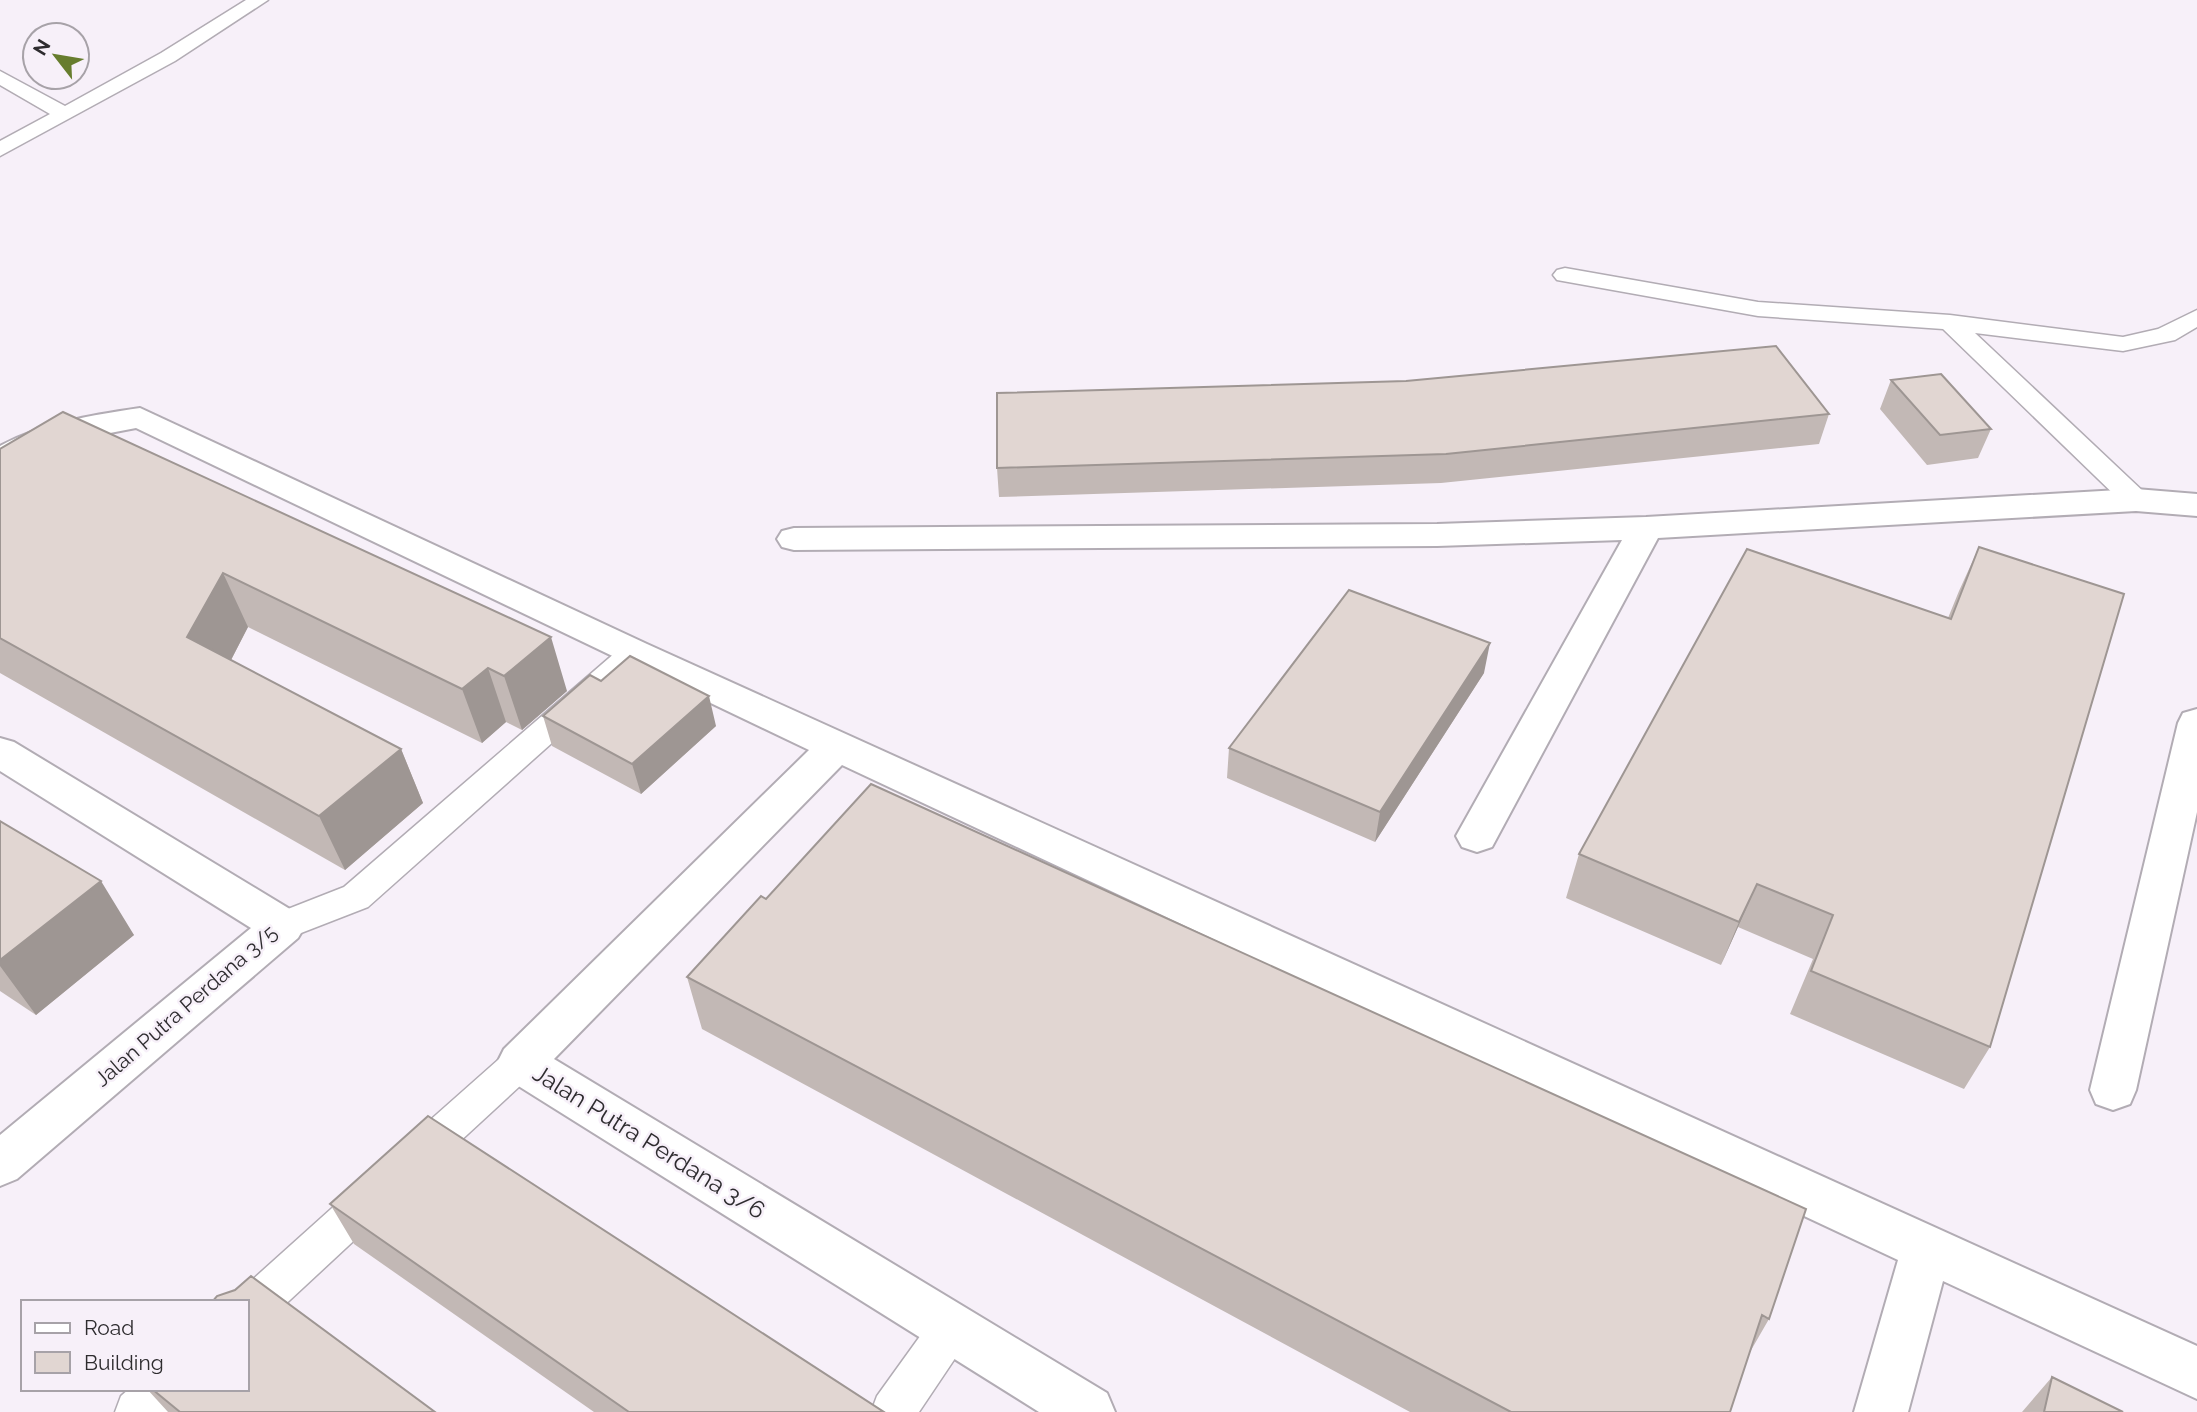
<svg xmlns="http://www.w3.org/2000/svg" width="2197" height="1412" font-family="Raleway,sans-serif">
<rect width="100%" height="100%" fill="#f7f0f9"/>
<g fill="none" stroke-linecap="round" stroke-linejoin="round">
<g stroke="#b2acb4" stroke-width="3">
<path id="lane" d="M246,0H268L175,61L0,156V141L50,114L0,85V71L65,106L161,53Z
M1565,268L1758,302L1950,315L2123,337L2158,329L2197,310V327L2175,340L2123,351L1975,333L2146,494L2150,500L2146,506L2136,509L2126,506L1943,329L1758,316L1557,280L1553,275L1557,270Z
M634,643L645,646L649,653L645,660L368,907L283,940L270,936L265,926L270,916L344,887L623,646Z
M520,1047L533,1052L539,1063L533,1074L430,1169L416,1175L402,1169L396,1157L402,1145L507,1052Z
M375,1177L389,1182L395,1195L389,1208L262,1326L247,1332V1302H230L232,1298L361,1182Z
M951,1308L966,1314L972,1328L966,1342L919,1412H871L877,1396L936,1314Z
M129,1389H184L177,1404L169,1412H115L121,1396Z"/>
</g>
<g stroke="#b2acb4" stroke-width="4">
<path id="street" d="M140,408L647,644L2197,1346V1399L1943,1281L1908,1412H1854L1898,1260L842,765L554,1059L1107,1393L1115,1412H1039L504,1077L497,1063L504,1049L809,750L136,428L63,442L0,469V446C43,423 92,415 140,408Z
M2136,489L2197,494V516L2136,511L1658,538L1492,847L1477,852L1462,847L1456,836L1622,540L1437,546L794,550L782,547L777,539L782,531L794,528L1437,524L1646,517Z
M2197,709V812L2136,1090L2130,1104L2113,1110L2096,1104L2090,1090L2178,723L2183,713Z
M0,738L14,742L298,914L305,926L298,938L17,1179L0,1186V1135L251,928L0,771Z"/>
</g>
<use href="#lane" fill="#fff" fill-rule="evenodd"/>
<use href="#street" fill="#fff" fill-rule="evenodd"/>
</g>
<path fill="#c2b8b5" d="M1891,380L1991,429L1978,458L1927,465L1880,409Z
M1406,381L1829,414L1819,444L1441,483L999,497L997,468Z
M0,449L567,691L522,730L506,722L482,743L248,627L231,660L401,749L423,803L345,870L0,673Z
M1979,547L1990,1047L1964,1089L1790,1014L1813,959L1738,927L1721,965L1566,898L1579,854L1948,618L1959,591Z
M1484,673L1375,842L1227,778L1229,748Z
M601,681L716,726L641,794L552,746L543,716Z
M0,821L134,935L36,1015L0,991Z
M761,896L1769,1319L1750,1352L1730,1412H1410L702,1029L687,977Z
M330,1204L884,1412H594L354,1244Z
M2052,1377L2123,1412H2022Z
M147,1389H247L435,1412H168Z"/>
<path fill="#9e9693" d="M223,573L248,627L215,691L187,637Z
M551,637L567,691L522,730L504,676Z
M1490,643L1484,673L1375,842L1380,812Z
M488,668L506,722L482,743L462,689Z
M709,696L716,726L641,794L632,764Z
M401,749L423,803L345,870L319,816Z
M101,881L134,935L36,1015L0,966V960Z
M1757,884L1738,927L1721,965L1739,922Z"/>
<path fill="#e1d6d2" stroke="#9e9693" stroke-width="2" d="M1776,346L1829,414L1446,454L997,468V393L1406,381Z
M1941,374L1991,429L1940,435L1891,380Z
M63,412L551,637L504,676L488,668L462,689L223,573L187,637L401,749L319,816L0,638V449Z
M1979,547L2124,594L1990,1047L1811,971L1833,915L1757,884L1739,922L1579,854L1747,549L1951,619Z
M1349,590L1490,643L1380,812L1229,748Z
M630,656L709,696L632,764L543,716L590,675L601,681Z
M871,784L1806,1209L1769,1319L1762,1315L1730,1412H1511L687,977L761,896L766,899Z
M0,821L101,881L0,960Z
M428,1116L884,1412H629L330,1204Z
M251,1276L435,1412H180L152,1389H247V1302H212L217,1296L235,1290Z
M2052,1377L2123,1412H2044Z"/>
<g text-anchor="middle" stroke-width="5" stroke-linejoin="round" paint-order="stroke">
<g font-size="21" fill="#2e2c2f" stroke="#f7f0f9">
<text transform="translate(186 1006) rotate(-41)" y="7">Jalan Putra Perdana 3/5</text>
</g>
<g font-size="24" fill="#2e2c2f" stroke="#f7f0f9">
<text transform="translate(649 1142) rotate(32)" y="8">Jalan Putra Perdana 3/6</text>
</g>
</g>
<rect x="21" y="1300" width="228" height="91" fill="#f7f0f9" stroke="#a7a2a8" stroke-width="2"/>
<rect x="35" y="1323" width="35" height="10" fill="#ffffff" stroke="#a7a2a8" stroke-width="2"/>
<text x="84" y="1335" font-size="21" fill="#2e2c2f">Road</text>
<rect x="35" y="1352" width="35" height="21" fill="#e1d6d2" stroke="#a7a2a8" stroke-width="2"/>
<text x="84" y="1370" font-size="21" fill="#2e2c2f">Building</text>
<g transform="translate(56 56) rotate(301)"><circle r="33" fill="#f7f0f9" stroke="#a7a2a8" stroke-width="2"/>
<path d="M0-5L12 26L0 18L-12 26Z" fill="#677d2e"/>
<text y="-10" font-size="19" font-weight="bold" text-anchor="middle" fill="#2e2c2f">N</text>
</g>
</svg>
